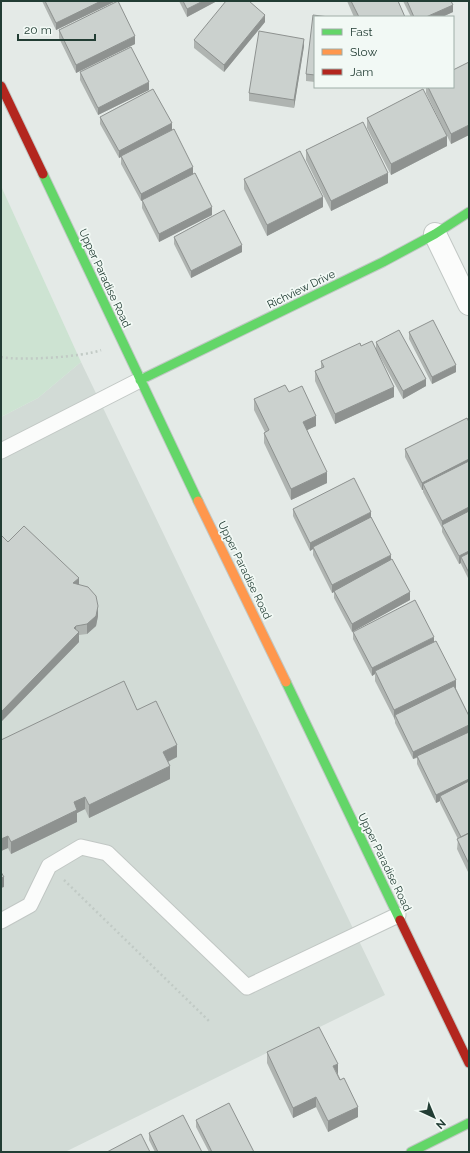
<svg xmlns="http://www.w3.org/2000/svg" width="470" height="1153" font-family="Raleway,sans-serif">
<rect width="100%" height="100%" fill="#e4eae7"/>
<path fill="#d2dbd6" d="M81,362L385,995L65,1152H1V417L38,398Z"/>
<path fill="#cde3d2" d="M1,186L81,362L38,398L1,417Z"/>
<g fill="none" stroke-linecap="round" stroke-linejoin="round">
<g stroke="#c1c7c4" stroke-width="17">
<path id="lane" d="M1,451L140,380
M1,921L30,905L49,866L81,847L107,853L247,987L398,915"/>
</g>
<g stroke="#c1c7c4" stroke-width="24">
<path id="street" d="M435,234L469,304"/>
</g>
<g stroke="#c0c7c4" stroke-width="11">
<path id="fast" d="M43,174L198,501
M140,380L383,262L435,234L469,212
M286,682L400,920
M411,1152L469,1123"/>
</g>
<g stroke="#c0c7c4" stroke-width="11">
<path id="slow" d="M198,501L286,682"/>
</g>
<g stroke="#c0c7c4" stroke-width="11">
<path id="jam" d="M1,86L43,174
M400,920L469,1063"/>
</g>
<path stroke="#c1cac5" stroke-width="2.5" stroke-dasharray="2 3" stroke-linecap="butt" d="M1,357C20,361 83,357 101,350
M64,880L209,1021"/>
<use href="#lane" stroke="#fbfcfb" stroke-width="15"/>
<use href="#street" stroke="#fbfcfb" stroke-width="22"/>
<use href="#fast" stroke="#63d668" stroke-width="9"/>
<use href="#slow" stroke="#ff974d" stroke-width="9"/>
<use href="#jam" stroke="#b3261e" stroke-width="9"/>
</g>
<path fill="#afb4b1" d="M42,1H116L56,30Z
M179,1H217L187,17Z
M347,1H398L405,17H354Z
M403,1H451L453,12L442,17H411Z
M315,17V82L306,81V74Z
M265,22L224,72L194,48V40Z
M59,30L135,44L76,73L59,38Z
M304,46L294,108L249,101V93Z
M469,62V135L451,144L426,93V87H453Z
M80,72L149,90L98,115L80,80Z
M100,117L172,130L212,215L159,242L142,208V200L141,201L121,164V157L119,158L100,124Z
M367,118L447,146L391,175L367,128Z
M306,150L388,183L331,211L306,160Z
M244,179L323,207L267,236L244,189Z
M174,237L242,252L191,278L174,244Z
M409,332L456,372L432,384L409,339Z
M376,342L426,386L403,399L378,353L394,397L335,424L315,381V371L321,368V361L361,346L376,349Z
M289,392L316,426L307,430L327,483L291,500L264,443V433L265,432L254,410V399Z
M469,422V580L461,564V563L459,564L442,532V528L423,492V490H422L405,457V449Z
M293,509L371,517L410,600L352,632L334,598V592L332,593L313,555V549L310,551L293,516Z
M1,535L8,542L79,584L98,616L96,626L87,634L79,635V642L1,722Z
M353,632L434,642L469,716V874L457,849L458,839L440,803V801L436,803L417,764V758L413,759L395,723V720L375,681V674L372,676L353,639Z
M137,710L177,757L168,762L170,779L89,818L85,809L77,813V822L11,854L8,848L1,851V740Z
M267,1052L338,1074L358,1117L328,1132L316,1107L293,1118L267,1063Z
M196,1120L254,1152H209L196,1127Z
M149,1133L202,1152H155L149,1140Z"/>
<path fill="#8e9290" d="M101,1H116L56,30V23Z
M203,1H217L187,17V9Z
M453,5V12L442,17H426Z
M265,15V22L224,72V65Z
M135,36V44L76,73V65Z
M304,39V46L294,108V100Z
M149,82V90L98,115V108Z
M172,123V130L119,158V151Z
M469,125V135L451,144V134Z
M447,136V146L391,175V164Z
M193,167V175L141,201V194Z
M388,173V183L331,211V201Z
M323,197V207L267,236V225Z
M212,207V215L159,242V234Z
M242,245V252L191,278V271Z
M456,365V372L432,384V377Z
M426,379V386L403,399V391Z
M394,387V397L335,424V414Z
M316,416V426L303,432V422Z
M469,459V467L423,484V490H422V483Z
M327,472V483L291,500V489Z
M469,507V514L442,525V528V521Z
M371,512V520L313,547V549L310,551V543Z
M469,551V558L461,557V563L459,564V556Z
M391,555V563L332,593V585Z
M79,578V588L73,583Z
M410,592V600L352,632V624Z
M98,606V616L96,626L87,634V624Z
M76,626V635L79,632V642L1,722V712Z
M434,637V644L375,671V674L372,676V668Z
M456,680V691L395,715L394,721V710Z
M469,725V732L413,759V752Z
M177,745V757L163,764V752Z
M170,766V779L89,818V805Z
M469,779V787L440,796V801L436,803V795Z
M85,797V809L77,813V822L11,854V842L74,802Z
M8,836V848L1,851V839Z
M4,877V887L1,888V878Z
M338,1064V1075L333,1066Z
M316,1097V1107L293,1118V1108Z
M358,1107V1117L328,1132V1121Z"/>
<path fill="#cbd1ce" stroke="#8e9290" d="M45,1H101L56,23Z
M118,1L135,36L76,65L59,30Z
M183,1H203L187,9Z
M226,1H249L265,15L224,65L194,40Z
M351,1H398L405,17H359Z
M407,1H451L453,5L426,17H414Z
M313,15L329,17H315V75L306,74Z
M259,31L304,39L294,100L249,93Z
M131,47L149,82L98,108L80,72Z
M469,62V125L451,134L428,87H453V70Z
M153,89L172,123L119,151L100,117Z
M423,89L447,136L391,164L367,118Z
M363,122L388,173L331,201L306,150Z
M174,129L193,167L141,194L121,156Z
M300,151L323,197L267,225L244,179Z
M195,173L212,207L159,234L142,200Z
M224,210L242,245L191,271L174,237Z
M433,320L456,365L432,377L409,332Z
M399,330L426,379L403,391L376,342Z
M372,341L394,387L335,414L315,371L324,367L321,361L360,343L361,346Z
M285,385L289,392L302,386L316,416L303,422L327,472L291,489L264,433L269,430L254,399Z
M467,418L469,422V459L422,483L405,449Z
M469,461V507L442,521L423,484Z
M354,478L371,512L310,543L293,509Z
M469,511V551L459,556L442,525Z
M371,517L391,555L332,585L313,547Z
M24,526L79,578L73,583L88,587L96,596L98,606L96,616L87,624L76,626L74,628L79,632L1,712V535L8,542Z
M469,553V573L461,557Z
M392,559L410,592L352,624L334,591Z
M415,600L434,637L372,668L353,632Z
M436,641L456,680L394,710L375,671Z
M124,681L137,710L156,701L177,745L163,752L170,766L89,805L85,797L74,802L77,810L11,842L8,836L1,839V740Z
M454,686L469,716V725L413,752L395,715Z
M469,732V779L436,795L417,756Z
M469,781V833L461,837L440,796Z
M469,833V864L457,839Z
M1,872L4,877L1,878Z
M319,1027L338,1064L333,1066L340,1080L344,1078L358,1107L328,1121L316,1097L293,1108L267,1052Z
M229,1103L254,1152H212L196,1120Z
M183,1115L202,1152H158L149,1133Z
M141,1134L150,1152H107Z"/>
<g text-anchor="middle" stroke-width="3.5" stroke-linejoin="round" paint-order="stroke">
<g font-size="11" fill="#223d34" stroke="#f2f9f5">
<text transform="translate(105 278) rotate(65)" y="4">Upper Paradise Road</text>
<text transform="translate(301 289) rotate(-26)" y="4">Richview Drive</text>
<text transform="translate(245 570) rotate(64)" y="4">Upper Paradise Road</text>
<text transform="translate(385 862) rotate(64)" y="4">Upper Paradise Road</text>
</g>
</g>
<rect width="470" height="1153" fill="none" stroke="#223d34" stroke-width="4"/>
<rect x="314" y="16" width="140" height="72" fill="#f2f9f5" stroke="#9faea8"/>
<rect x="322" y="29" width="20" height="6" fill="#63d668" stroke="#9faea8"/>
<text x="350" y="36" font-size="12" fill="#223d34">Fast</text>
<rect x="322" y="49" width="20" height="6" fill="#ff974d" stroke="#9faea8"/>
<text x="350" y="56" font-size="12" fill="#223d34">Slow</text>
<rect x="322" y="69" width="20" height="6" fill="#b3261e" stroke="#9faea8"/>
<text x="350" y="76" font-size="12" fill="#223d34">Jam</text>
<g transform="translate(434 1117) rotate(136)" stroke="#f2f9f5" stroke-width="3" paint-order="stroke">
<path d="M0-3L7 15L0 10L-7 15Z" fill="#223d34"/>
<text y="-6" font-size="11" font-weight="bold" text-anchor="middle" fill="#223d34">N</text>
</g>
<path d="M18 34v6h77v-6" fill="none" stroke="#223d34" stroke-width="2"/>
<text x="24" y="34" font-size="12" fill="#223d34" stroke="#f2f9f5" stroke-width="3" paint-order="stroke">20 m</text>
</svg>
